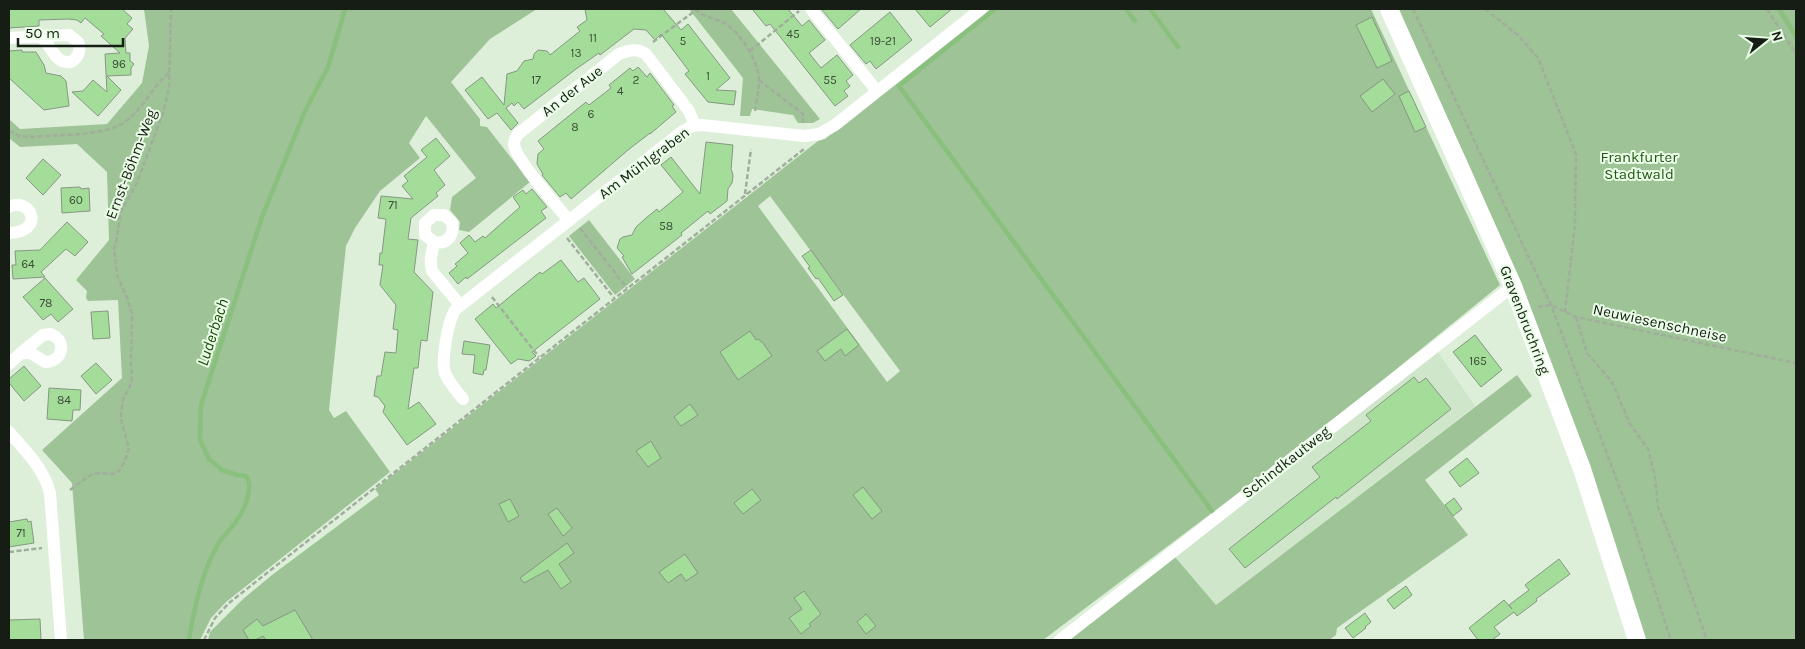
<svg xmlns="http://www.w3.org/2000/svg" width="1805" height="649" font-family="Karla,sans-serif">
<rect width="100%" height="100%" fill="#ddefd9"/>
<path fill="#cfe6ca" d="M1438,352L1475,406L1216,605L1175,557Z"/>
<path fill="#9ec396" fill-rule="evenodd" d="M144,9H537L490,39L451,82L480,119V126L487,127L530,182L469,232L459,230L460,222L450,210L452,197L476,178L426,116L409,143L420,158L380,191L355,228L346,246L329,410L334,418L346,411L390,472L226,602L211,618L200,640H84L72,483L42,450L122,378L118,300L88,301L86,298L87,291L76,280L109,240L107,172L77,144L20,147L9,138V119L20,129L107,124L142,83L149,46Z
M689,9H731L820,119L813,123H798L793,115L752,109L750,116H740L743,78Z
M991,9H1371L1500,285L1378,384L1237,494L1043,640H208L210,632L243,599L272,575L379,495L375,489L818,141L825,139L838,129ZM770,196L900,371L887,382L758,206Z
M1397,9H1796V640H1644L1527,305L1473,174Z
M589,220L635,279L615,295L569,236Z
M1517,375L1532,396L1425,480L1468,535L1337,628L1336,635L1329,640H1068L1175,557L1216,605Z"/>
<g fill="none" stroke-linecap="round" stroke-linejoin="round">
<path stroke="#89c07d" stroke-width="4.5" d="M995,9L899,86L1212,511
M1126,9L1135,21
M1150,9L1178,47
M1779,9L1796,36
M189,640C193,614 198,590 208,565C211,557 216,548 220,541C225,534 231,529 235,523C243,512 255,488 246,476L237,475L222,470L209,459L200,440L201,405L262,217L305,111L328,67L345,9"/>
</g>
<path fill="#a4dd99" stroke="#869783" d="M9,9H122L132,18L127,24L133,29L125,38L126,53H130V61L134,64L131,68V75L107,76L121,90L98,116L72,92L83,91L93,80L107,92L105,54L120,53L101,36L104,34L85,18L81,23L77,20L68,19L39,20V26L9,28Z
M585,9H663L681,30L688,24L730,78L716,90L736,91L734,105L708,102L685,74L689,71L661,34L655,40L646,30L634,29L600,55L599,53L576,69L524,109L518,102L514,106L512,103L506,108L518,123L511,130L497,113L488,119L465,90L482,77L504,105L507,74L517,71L524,61L533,59L534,54L538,50L547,51L550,55L580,31L577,27L587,20Z
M752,9H788L802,26L809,20L825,40L809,53L821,68L837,55L853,75L846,81L850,86L844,91L848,96L835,106L770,24L766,26Z
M823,9H861L838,29L822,10Z
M915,9H952L930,27Z
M890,12L912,40L876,69L870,61L866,64L850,45Z
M1372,17L1392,61L1377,68L1356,25Z
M22,50V52H36L44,65L46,73L61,76L66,81L69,106L44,110L9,78V51Z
M638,67L647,77L650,73L674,105L672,106L676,112L650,134V133L628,150L571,199L566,193L560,197L542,175L543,174L537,164L538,154L544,149L538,141L586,102L589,105L602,95L611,88L609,85L630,68L633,71Z
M1383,79L1395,94L1372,112L1360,96Z
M1409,91L1426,127L1415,132L1399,96Z
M436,138L450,156L434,170L445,185L436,193L438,196L411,218L408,239L418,240L414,272L433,292L427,341L421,340L418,368H414L408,409L419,402L436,424L407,445L383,412L385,406L378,397L374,396L377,376H381L385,352L396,353L398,330L393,329L396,305L380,285L383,265H379L380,253H382L386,219L378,218L381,196L413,199L402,186L408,181L404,176L427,157L421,150Z
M706,142L733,145L731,170L732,171L733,176L732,183L728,189L727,201L710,214L708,211L681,233L682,235L632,274L622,257L624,256L617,248L620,239L623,237L632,235L636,227L646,218L657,209L659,212L683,192L661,165L671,157L700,194Z
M43,159L61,175L43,195L26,178Z
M80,187L81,189L89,188L90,211L62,213L61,188Z
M532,189L547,207L541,211L546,218L467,279L466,277L458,284L449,273L457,266L455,264L468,253L460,243L469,235L475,242L483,236L485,238L520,207L513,197L523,190L526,194Z
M67,222L88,242L75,256L66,249L41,272L45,277L13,279L12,265H16L15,251L40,250Z
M811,250L843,295L834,301L818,278L816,279L808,268L810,267L802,256Z
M561,260L578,282L584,278L600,299L532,352L536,356L529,361L518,359L511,364L475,319L493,304L496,308L540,272L542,274Z
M45,278L73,309L58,322L51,314L43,320L23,297Z
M108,311L110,338L93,339L91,312Z
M847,329L859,345L845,356L841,349L825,361L817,351Z
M750,331L756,340L758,339L763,343L772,356L738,380L720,352Z
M1475,335L1502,370L1481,387L1453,352Z
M464,341L490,345L486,370H484L483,375L473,373L475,355L462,354Z
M96,363L112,380L96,394L81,376Z
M24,366L41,386L24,401L9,383V379Z
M1414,377L1419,383L1426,378L1451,409L1337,499L1336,497L1245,568L1229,549L1320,477L1312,467L1371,421L1366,415Z
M49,388L81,390L80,410H73L72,421L47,419Z
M690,404L698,415L681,426L674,417Z
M651,441L661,458L648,467L636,451Z
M1467,458L1479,473L1460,487L1449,472Z
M863,487L882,511L872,519L853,495Z
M752,489L761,500L743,514L734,503Z
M1454,498L1462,509L1453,516L1445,505Z
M510,499L519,516L508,522L499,504Z
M557,508L572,528L563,536L548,514Z
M27,519L28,522L31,521L34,543L9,547V522Z
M567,543L574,553L559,564L571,582L561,589L548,570L524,583L520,578Z
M685,554L698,573L686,581L681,574L668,583L659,572Z
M1559,559L1570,574L1536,599L1537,601L1517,616L1514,612L1494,627L1500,634L1492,640H1478L1469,628L1504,600L1512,609L1509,605L1529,590L1525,585Z
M1406,586L1412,595L1394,609L1387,600Z
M804,591L821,614L809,624L811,626L801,634L789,618L802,609L794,598Z
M295,610L313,640H266L263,636L255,640H249L243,630L257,619L263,626Z
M1365,613L1371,622L1365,627L1366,628L1353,638L1345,628Z
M866,614L876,626L866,634L857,622Z
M40,619L41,640H9V620Z"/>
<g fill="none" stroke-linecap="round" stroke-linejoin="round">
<path stroke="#a0ae9c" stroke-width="2.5" stroke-dasharray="5 2.5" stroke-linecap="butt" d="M695,9C703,17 712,17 722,22C740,31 758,60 759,80C759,91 756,102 755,112
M1413,9L1551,305L1633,523L1671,640
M1485,9L1519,36L1538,58L1576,154L1575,224L1565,312
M1767,9L1796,54
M653,42L696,10
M750,51L799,11
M759,80L803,114V123
M9,131L19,136L30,137C54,135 107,136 125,122C143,109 152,87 169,73
M745,194L751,149
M580,228L627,288
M567,238L614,298
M492,297L539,357
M1538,307L1551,305L1576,317L1796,363
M1576,317L1587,353L1612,382L1630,424L1648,449L1655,477L1658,507L1682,568L1707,640
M70,490L89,476L97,473L112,474L119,471L125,461L129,448L121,420V412L124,396L129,389L132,378L131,364L132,314L128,300L117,275L114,249L116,243L121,211L136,185L163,113L169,88L171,9
M9,552L42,548
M204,640L215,618L229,603L804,149"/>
<path stroke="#fff" stroke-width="12" d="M811,9L877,91
M9,38L69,35L78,42C81,50 79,57 71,62C53,64 53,45 40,37
M9,207C31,196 46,232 9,233
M569,221C558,206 515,160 514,144C514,140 516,137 518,134L619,54C629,50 637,48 646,54L689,111L695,125
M434,242C447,245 455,235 452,222L444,215H434L425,223V235L434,242C432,252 429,261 432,271L460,305
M50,334C68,340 63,362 45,362L31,353H21L43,335Z
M9,364L21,353
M463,399C457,391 449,383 445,373C441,361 448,319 456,309L683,131L692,126L702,125L804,136L819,134L835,125L981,9
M9,432C26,452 43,467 50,493L61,640
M1060,640L1513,286"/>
<path stroke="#fff" stroke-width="18" d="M1389,9L1513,286L1582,469L1637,640"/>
</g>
<g text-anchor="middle" stroke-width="4" stroke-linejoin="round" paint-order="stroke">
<g font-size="12" fill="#3a4d36">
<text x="793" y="38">45</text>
<text x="593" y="42">11</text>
<text x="683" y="45">5</text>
<text x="883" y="45">19-21</text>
<text x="576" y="57">13</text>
<text x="119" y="68">96</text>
<text x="708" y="80">1</text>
<text x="536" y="84">17</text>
<text x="636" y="84">2</text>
<text x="830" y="84">55</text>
<text x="620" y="95">4</text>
<text x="591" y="118">6</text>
<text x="575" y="131">8</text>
<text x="76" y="204">60</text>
<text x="393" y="209">71</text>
<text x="666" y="230">58</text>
<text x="28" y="268">64</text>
<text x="46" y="307">78</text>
<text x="1478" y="365">165</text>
<text x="64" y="404">84</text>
<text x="21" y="537">71</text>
</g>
<g font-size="15" fill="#161d15" stroke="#eafde6">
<text transform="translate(572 91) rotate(-38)" y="5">An der Aue</text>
<text transform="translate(644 163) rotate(-37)" y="5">Am Mühlgraben</text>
<text transform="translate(131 164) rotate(-69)" y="5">Ernst-Böhm-Weg</text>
<text transform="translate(1525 320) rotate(69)" y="5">Gravenbruchring</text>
<text transform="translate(1660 323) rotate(12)" y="5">Neuwiesenschneise</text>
<text transform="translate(1286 462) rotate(-38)" y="5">Schindkautweg</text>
</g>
<g font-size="15" fill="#215614" stroke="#eafde6">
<text x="1639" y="162">Frankfurter<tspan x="1639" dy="17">Stadtwald</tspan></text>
</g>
<g font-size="16" font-style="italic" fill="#154b06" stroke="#eafde6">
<text transform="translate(212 332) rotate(-72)" y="6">Luderbach</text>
</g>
</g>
<rect width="1805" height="649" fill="none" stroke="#161d15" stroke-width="20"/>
<g transform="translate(1765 40) rotate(73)" stroke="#eafde6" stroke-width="4" paint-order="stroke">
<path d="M0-4L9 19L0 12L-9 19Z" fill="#161d15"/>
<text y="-8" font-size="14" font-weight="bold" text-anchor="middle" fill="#161d15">N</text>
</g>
<path d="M18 38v8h105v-8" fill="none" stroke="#161d15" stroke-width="2.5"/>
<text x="25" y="38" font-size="15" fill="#161d15" stroke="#eafde6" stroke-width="4" paint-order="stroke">50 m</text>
</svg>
